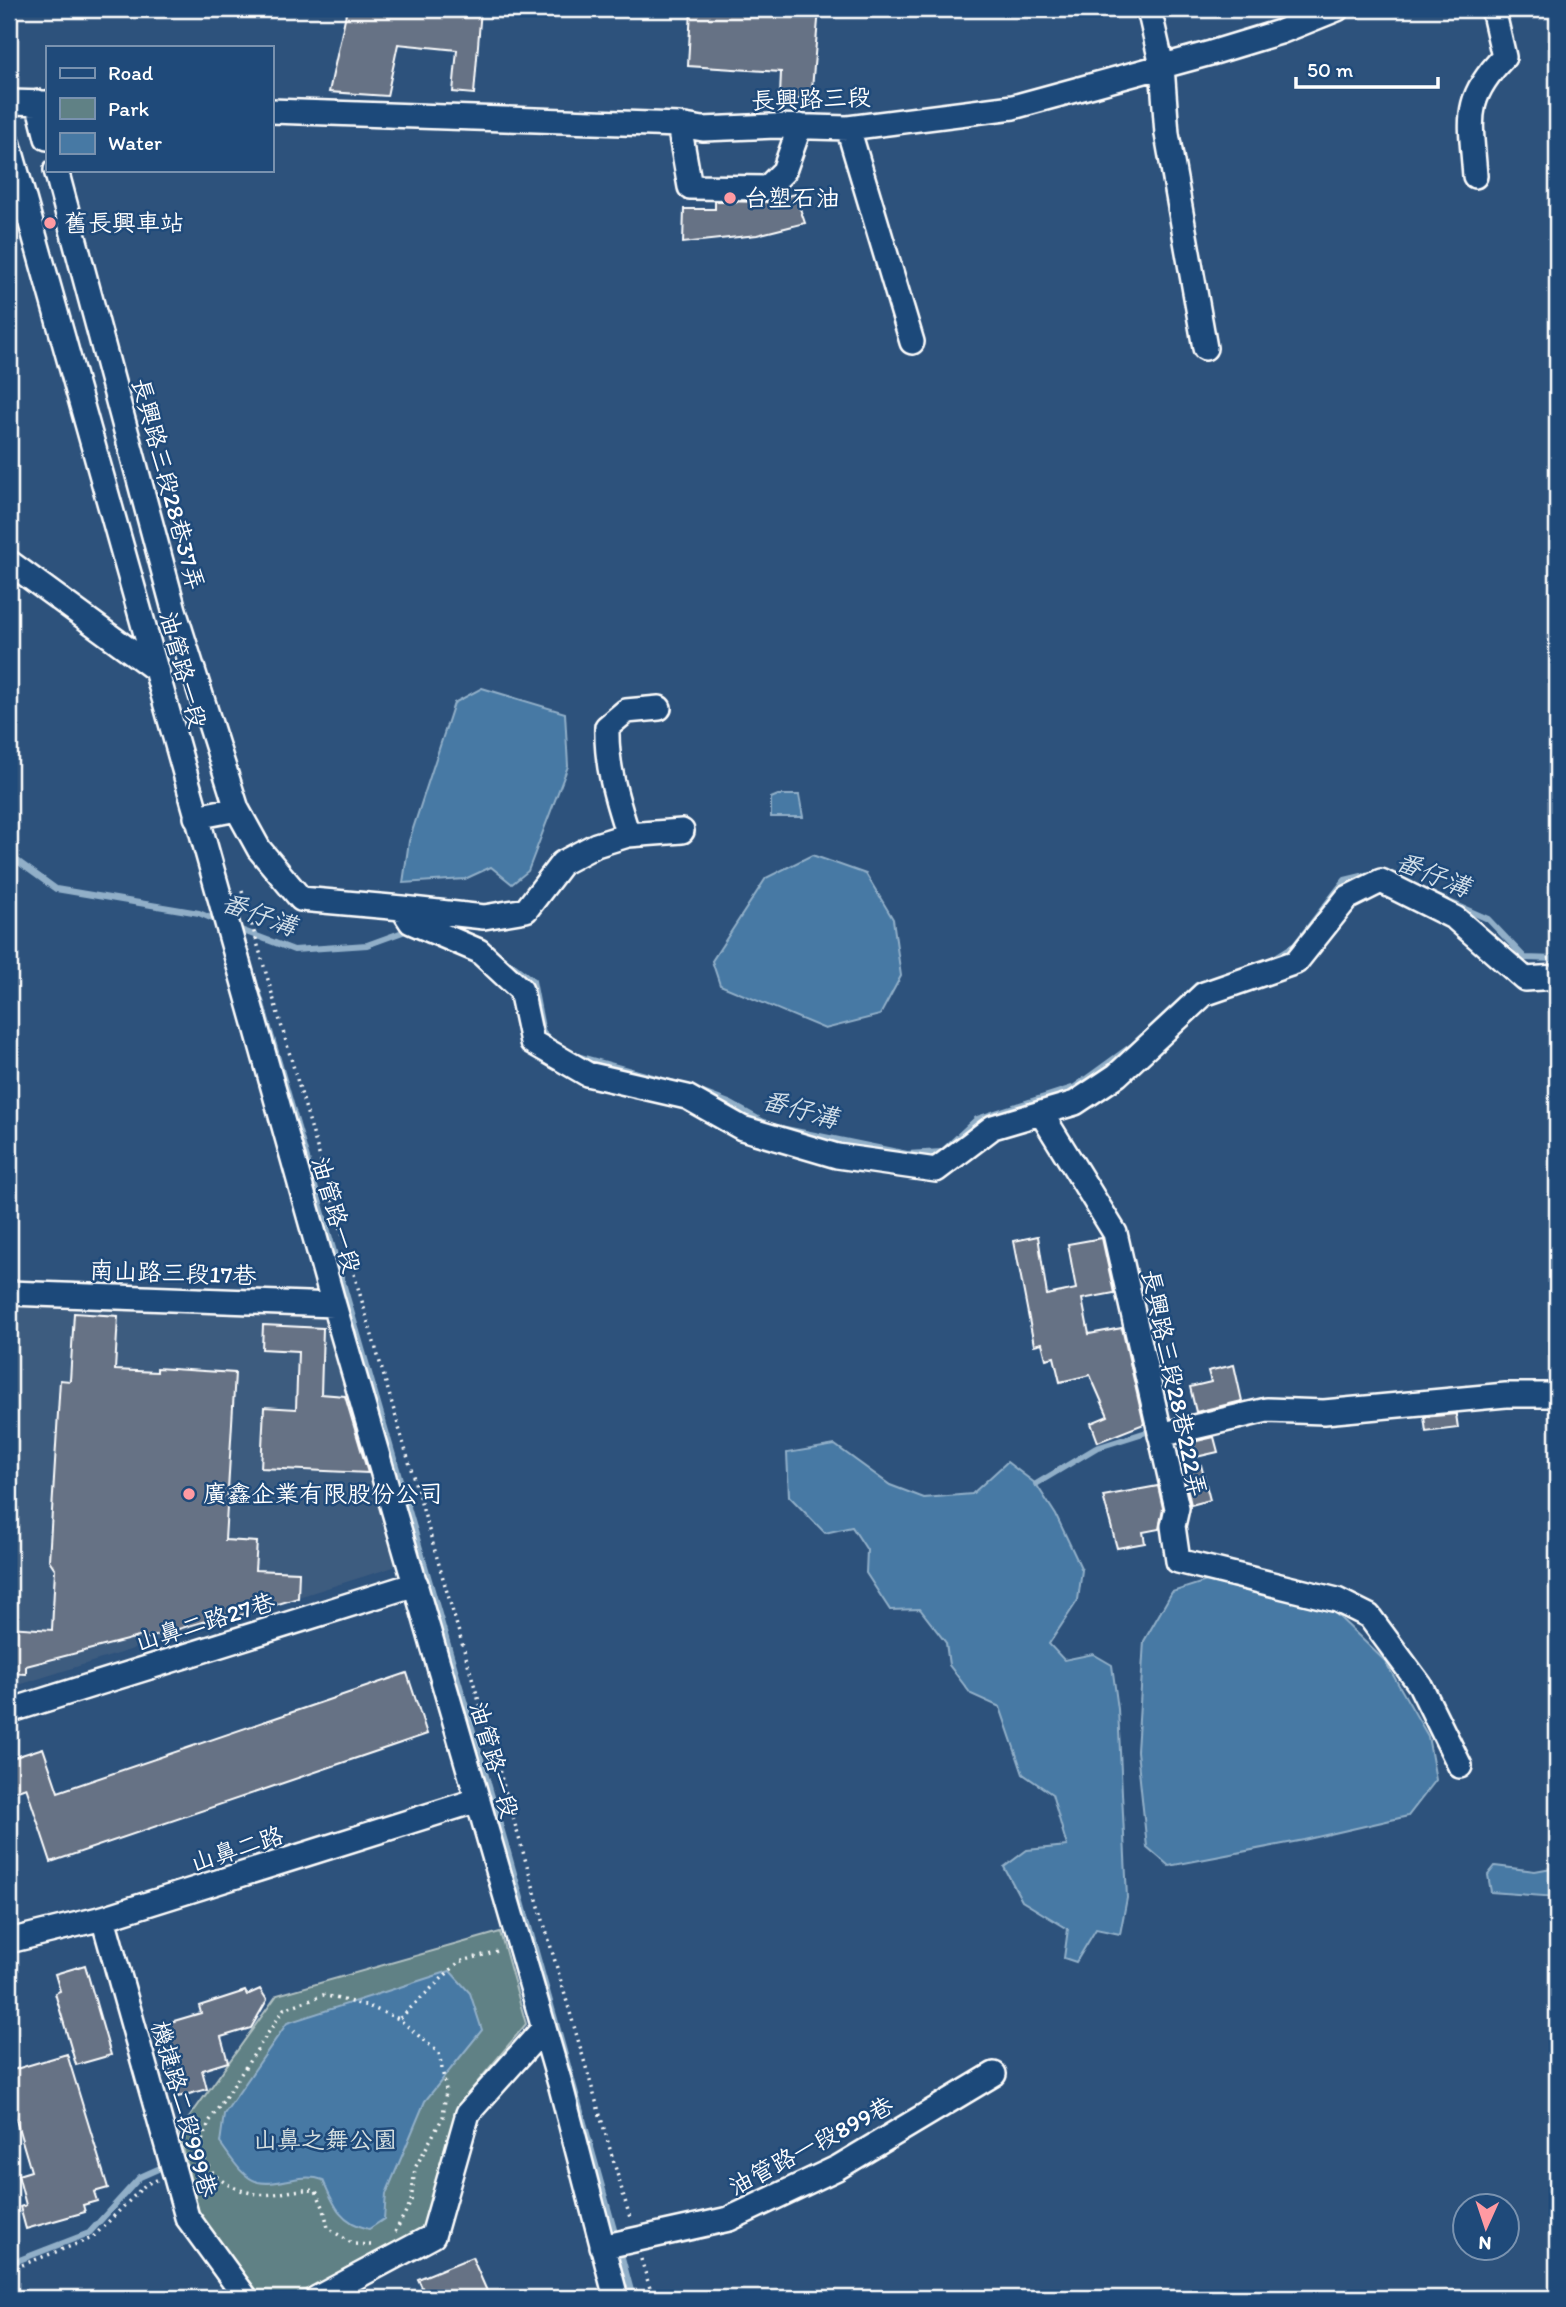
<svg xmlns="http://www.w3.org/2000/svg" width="1566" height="2307" font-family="Itim,'LXGW WenKai TC',sans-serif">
<rect width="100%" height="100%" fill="#2d527c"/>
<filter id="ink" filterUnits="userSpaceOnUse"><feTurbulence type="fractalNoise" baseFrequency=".0143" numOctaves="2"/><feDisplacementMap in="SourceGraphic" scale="14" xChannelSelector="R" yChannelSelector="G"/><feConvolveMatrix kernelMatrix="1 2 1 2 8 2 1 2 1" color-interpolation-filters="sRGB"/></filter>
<g filter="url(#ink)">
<path fill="#3e5c7f" d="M9,1305L325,1318L397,1566L9,1688Z"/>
<path fill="#608185" stroke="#b0c0c2" stroke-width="2" d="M500,1932L526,2024L466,2096L432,2215L415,2236L289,2298H263L200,2217L179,2132L277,1995Z"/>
<path fill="#4779a4" stroke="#91afc8" stroke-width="2" d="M482,688L565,713L568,766L528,871L512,884L491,867L465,879L403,883L409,841L454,703Z
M778,795H799L803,817H771V798Z
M812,855L866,874L893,919L901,976L880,1015L825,1029L720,985L712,961L766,878Z
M835,1445L890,1485L924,1498L972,1494L1007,1462L1036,1484L1056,1515L1082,1570L1078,1600L1049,1644L1064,1660L1093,1654L1112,1665L1118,1709L1127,1898L1120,1934L1096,1929L1076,1962L1064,1958L1068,1929L1022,1901L1004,1867L1027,1850L1067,1846L1052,1794L1023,1774L1000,1707L971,1694L949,1665L946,1643L920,1609L890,1610L866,1573L867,1550L852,1527L825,1533L789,1496L787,1453Z
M1216,1578L1334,1612L1385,1661L1428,1736L1436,1780L1408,1816L1304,1840L1169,1866L1147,1847L1137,1751L1144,1641L1172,1592Z
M1495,1866L1535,1871L1557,1867V1897L1491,1892L1488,1875Z
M450,1971L470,1993L482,2030L425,2101L386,2194L384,2219L369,2229C341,2223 334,2206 323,2180C300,2172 277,2187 258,2182C241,2177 230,2156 220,2143L224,2114L287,2023Z"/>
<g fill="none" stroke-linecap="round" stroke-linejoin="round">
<path stroke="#91afc8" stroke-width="6" d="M1555,9L1557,11
M9,855L56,889L199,913L220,922
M1431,894L1488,919L1525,958L1557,959
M233,927L294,950L367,945L411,929
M486,945L533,981L543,1033L555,1044
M1271,960L1295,945L1345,880L1374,873
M258,990L508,1852L615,2233
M573,1055L674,1083
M698,1091L729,1103L771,1126L907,1154L942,1152L977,1119L1075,1087L1133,1045L1197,985L1204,983
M1036,1484L1096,1448L1153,1430
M620,2250L633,2298
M9,2264L89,2233L140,2177L158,2169"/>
</g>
<path fill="#667285" stroke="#fff" stroke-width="2" d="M347,9H481L474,94L453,92L457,50L398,44L387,96L329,92Z
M691,9H819L811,100L780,97L781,72L688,66Z
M795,194L805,223L757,235L683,243L684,209H715V201L767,202Z
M1038,1236L1047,1295L1076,1289L1068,1244L1102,1238L1114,1293L1082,1299L1089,1334L1122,1328L1144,1424L1098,1442L1091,1423L1108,1416L1090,1375L1060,1382L1054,1357L1046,1359L1042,1343L1034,1345L1014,1241Z
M74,1313L118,1316L115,1370L157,1372V1368L235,1373L225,1540L257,1542L255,1570L299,1572L298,1598L225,1620V1615L142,1640V1636L26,1666V1674L9,1673V1627L52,1630L55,1569L49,1560L60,1380L70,1381Z
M263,1325L323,1328L321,1394L345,1396L368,1473L261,1468L264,1407L296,1409L298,1351L262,1349Z
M1234,1365L1242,1401L1196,1412L1190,1387L1211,1382L1208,1371Z
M1456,1414L1458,1428L1426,1432L1424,1417Z
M1214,1437L1218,1452L1196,1457L1193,1442Z
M1201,1465L1210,1500L1191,1505L1183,1469Z
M1158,1486L1163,1508L1159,1529L1143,1532L1145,1543L1117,1548L1103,1496Z
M407,1673L427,1734L51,1862L26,1787L9,1793V1759L43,1748L58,1792Z
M85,1965L111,2055L76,2065L55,1993L60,1991L55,1974Z
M260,1989L267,2000L251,2028L221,2037L228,2062L202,2070L207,2089L178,2097L157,2026L201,2013L199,2006L245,1991L247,1995Z
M67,2054L108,2188L94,2192L97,2201L83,2205L85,2212L26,2229L20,2207L26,2205L18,2175L31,2171L9,2096V2071Z
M472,2257L490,2298H427L418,2279Z"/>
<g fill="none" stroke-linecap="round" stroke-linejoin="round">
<g stroke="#fff" stroke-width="28">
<path id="minor" d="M1149,9L1162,66L1167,134L1205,348
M9,102L47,103
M38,102L47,138
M271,111L679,125L703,129L775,126L848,128L1013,107L1211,53L1280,32L1337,9
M679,125L690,187L767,188L784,171L800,126
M848,128L912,342
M9,145L334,1305L561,2087L616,2298
M56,170L174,610L237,809
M1475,176C1471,120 1462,100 1504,57L1493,9
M9,562L155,669
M196,817L237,809L259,849L301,899L402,908L411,922L479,951L521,990L532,1042L587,1074L687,1097L742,1128L837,1156L936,1170L993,1127L1075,1103L1117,1075L1204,994L1296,962L1347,898L1381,881L1455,918L1525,979L1557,977
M628,835L682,831
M402,908L484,917L526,910L562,863L596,845L628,835C616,798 606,765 607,727L626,711L659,708
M1041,1113L1115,1233L1177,1508L1173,1526L1178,1561L1337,1600L1369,1616L1420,1685L1460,1766
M9,1293L334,1305
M1160,1435L1267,1410L1324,1412L1506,1395H1557
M9,1711L416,1584
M103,1918L187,2217L246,2298
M9,1941L103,1918L478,1800
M602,2247L729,2219L837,2168L994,2074
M317,2298L433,2236L468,2113L544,2028"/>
</g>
<path stroke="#fff" stroke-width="3.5" stroke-dasharray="2 5" stroke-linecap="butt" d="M242,891L631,2221
M395,2232L411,2202L415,2168L443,2117L446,2090L439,2053L399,2019L459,1962L501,1950
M371,2245L353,2244L328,2228L324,2209L316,2191C296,2187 277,2197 257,2194C230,2190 202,2174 202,2143C202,2137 207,2129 209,2122L284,2009L323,1995L368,2006L399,2019
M641,2259L653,2298
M9,2270L92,2238L146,2184L157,2180"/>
<use href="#minor" stroke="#1f4a7a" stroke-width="23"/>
</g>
</g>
<g fill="#ff9aa2" stroke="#1f4a7a" stroke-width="2.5">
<circle cx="730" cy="198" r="7"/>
<circle cx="50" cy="223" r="7"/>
<circle cx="189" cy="1494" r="7"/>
</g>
<g text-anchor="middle" stroke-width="5" stroke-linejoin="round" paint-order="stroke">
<g font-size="24" fill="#fff" stroke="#1f4a7a">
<text transform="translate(811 99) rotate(-2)" y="8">長興路三段</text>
<text transform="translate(168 484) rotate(75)" y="8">長興路三段28巷37弄</text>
<text transform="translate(183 670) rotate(75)" y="8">油管路一段</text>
<text transform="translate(336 1215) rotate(74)" y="8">油管路一段</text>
<text transform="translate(173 1273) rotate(2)" y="8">南山路三段17巷</text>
<text transform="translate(1174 1383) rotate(78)" y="8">長興路三段28巷222弄</text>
<text transform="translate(205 1622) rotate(-17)" y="8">山鼻二路27巷</text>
<text transform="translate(494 1760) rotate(74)" y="8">油管路一段</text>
<text transform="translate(237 1849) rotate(-18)" y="8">山鼻二路</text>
<text transform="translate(184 2109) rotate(74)" y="8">機捷路二段999巷</text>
<text transform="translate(811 2146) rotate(-28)" y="8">油管路一段899巷</text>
</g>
<g font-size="24" fill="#fff" stroke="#1f4a7a" text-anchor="start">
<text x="744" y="206">台塑石油</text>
<text x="64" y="231">舊長興車站</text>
<text x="203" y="1502">廣鑫企業有限股份公司</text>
</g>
<g font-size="24" fill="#d7e0e0" stroke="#1f4a7a">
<text x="325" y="2148">山鼻之舞公園</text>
</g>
<g font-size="26" font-style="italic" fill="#d1dee8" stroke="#1f4a7a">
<text transform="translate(1433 874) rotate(22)" y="9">番仔溝</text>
<text transform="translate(259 914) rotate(20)" y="9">番仔溝</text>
<text transform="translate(800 1109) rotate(15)" y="9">番仔溝</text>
</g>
</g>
<rect width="1566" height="2307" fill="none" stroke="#1f4a7a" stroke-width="35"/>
<rect x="18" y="18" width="1531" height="2272" fill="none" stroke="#fff" stroke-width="2.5" filter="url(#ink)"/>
<rect x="46" y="46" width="228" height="126" fill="#1f4a7a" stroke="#7992af" stroke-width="2"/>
<rect x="60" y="68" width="35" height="10" fill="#1f4a7a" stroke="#7992af" stroke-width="2"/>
<text x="108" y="80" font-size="21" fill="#ffffff">Road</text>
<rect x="60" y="98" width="35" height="21" fill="#608185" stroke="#7992af" stroke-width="2"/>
<text x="108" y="116" font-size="21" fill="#ffffff">Park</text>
<rect x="60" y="133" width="35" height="21" fill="#4779a4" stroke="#7992af" stroke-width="2"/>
<text x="108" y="150" font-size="21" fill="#ffffff">Water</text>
<g transform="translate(1486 2227) rotate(183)"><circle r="33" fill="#1f4a7a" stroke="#7992af" stroke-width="2"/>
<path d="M0-5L12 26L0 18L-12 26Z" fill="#ff9aa2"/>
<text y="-10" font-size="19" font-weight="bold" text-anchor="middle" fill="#ffffff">N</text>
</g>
<path d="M1296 77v10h142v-10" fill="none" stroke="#ffffff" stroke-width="3.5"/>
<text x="1307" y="77" font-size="21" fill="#ffffff" stroke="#1f4a7a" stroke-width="5" paint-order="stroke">50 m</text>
</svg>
